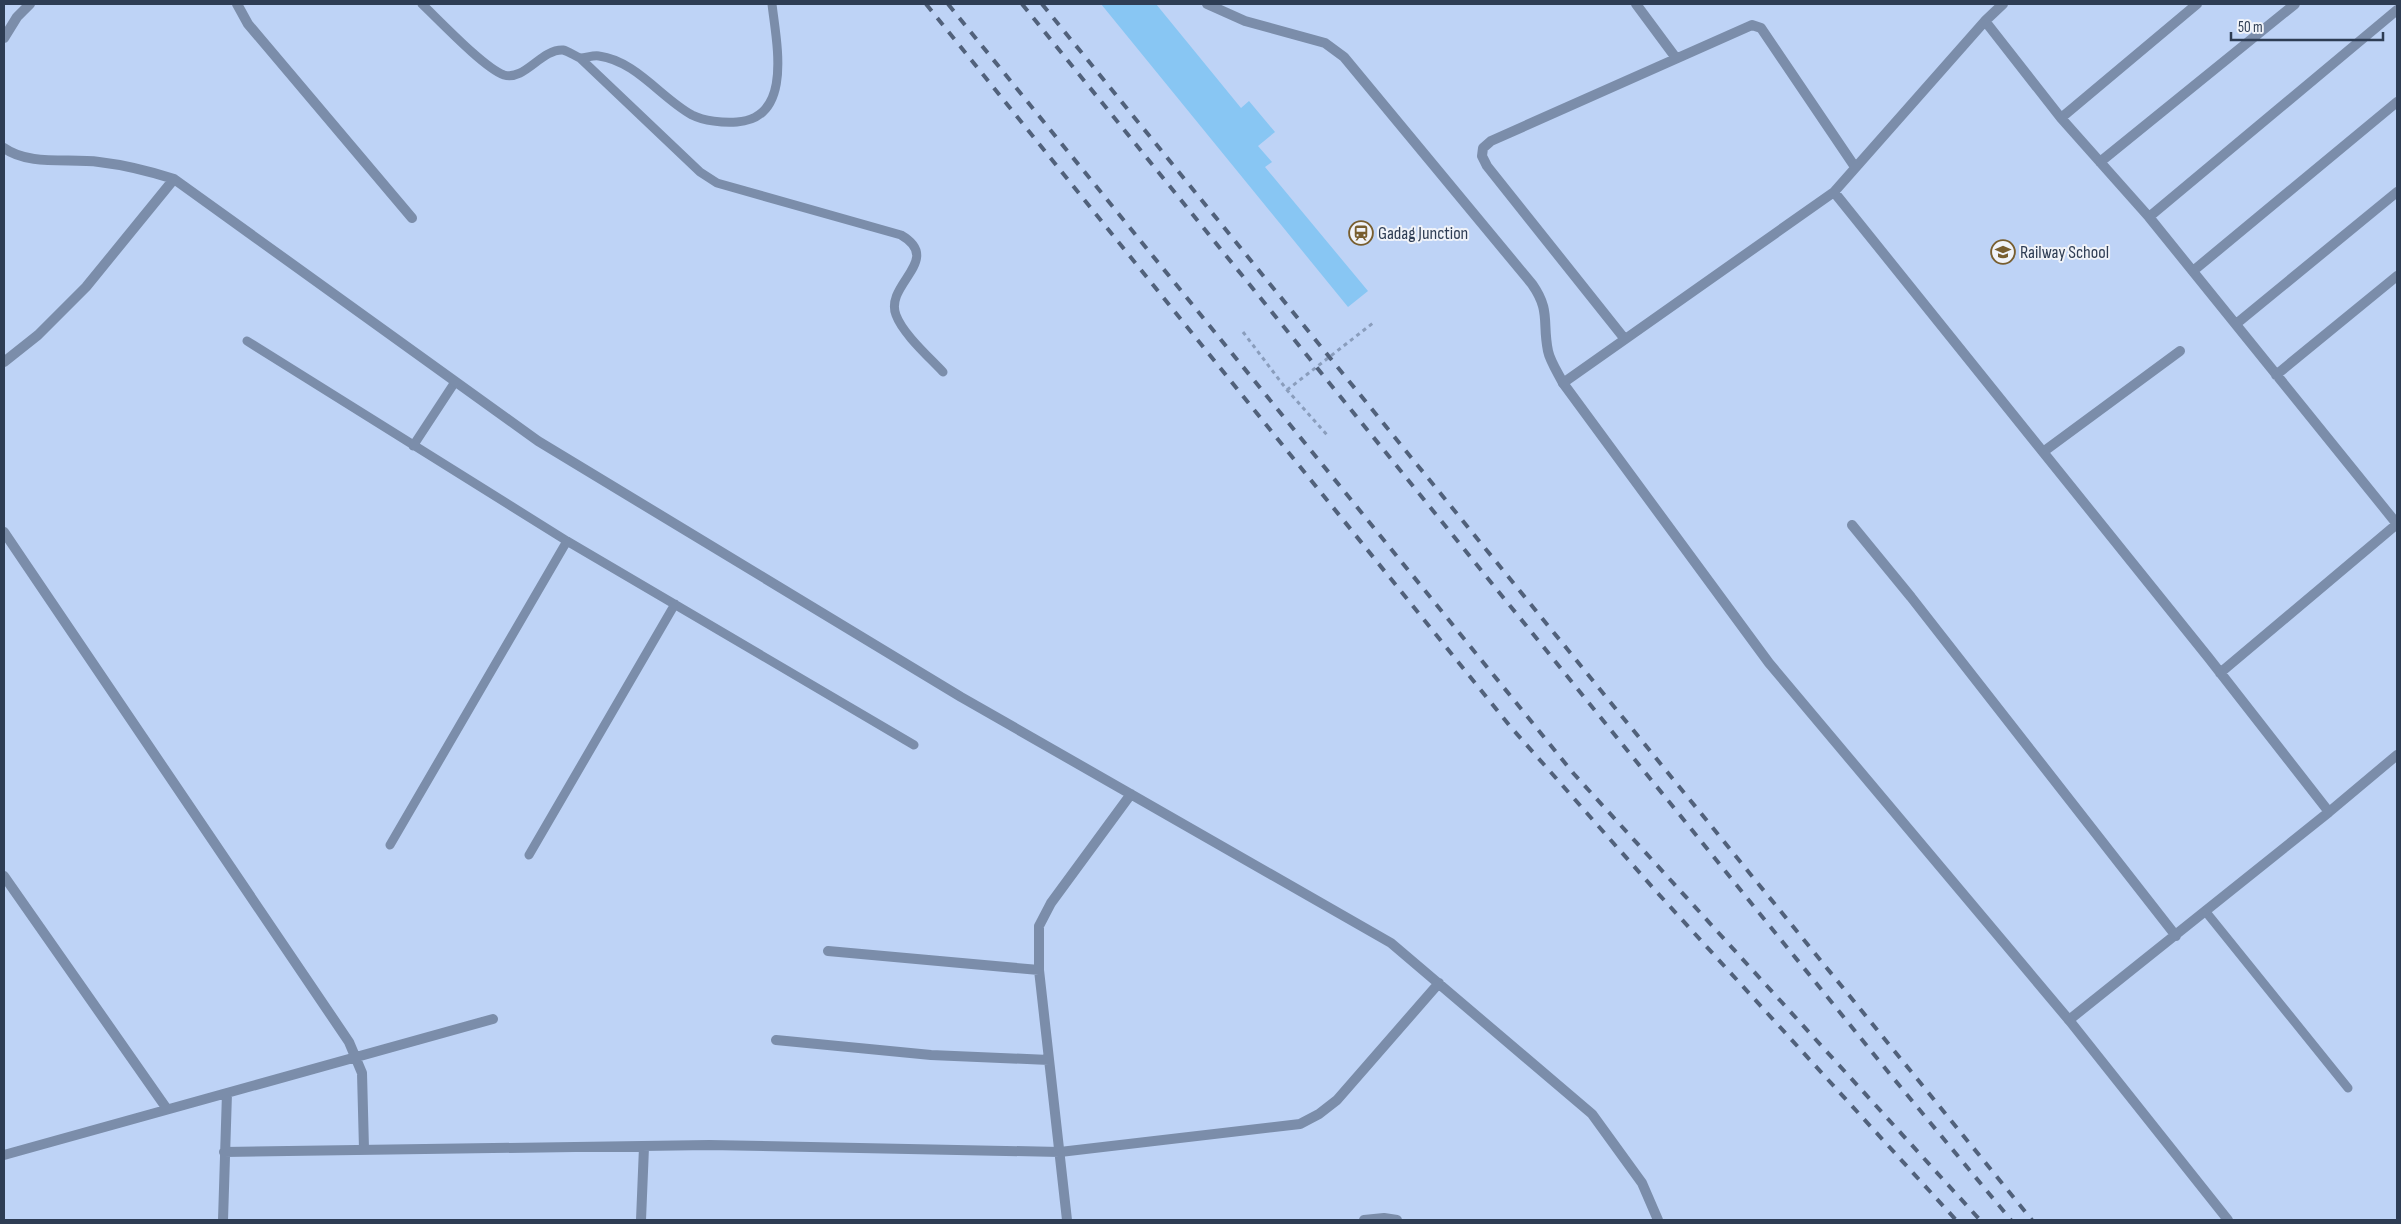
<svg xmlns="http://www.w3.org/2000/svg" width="2401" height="1224" font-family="'Sofia Sans Condensed',sans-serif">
<rect width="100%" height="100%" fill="#bed3f6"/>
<path fill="#88c6f3" d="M1101,4H1156L1241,108L1249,101L1275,132L1258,146L1272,162L1265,167L1368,291L1348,307Z"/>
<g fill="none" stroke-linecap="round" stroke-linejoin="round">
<path stroke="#8a9dbc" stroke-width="3" stroke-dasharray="4 4" stroke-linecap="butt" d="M1243,332L1287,390L1329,437
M1287,390L1373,323"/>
<path stroke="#7b8daa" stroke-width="9" d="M422,4C439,20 484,68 504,75C525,81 541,49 563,50C568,51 575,56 580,58L700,172L717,183L901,235C944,260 884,284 896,315C903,334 929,357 943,372
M580,58C586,58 593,55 599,56C636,61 661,98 692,115C704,121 723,123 737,122C794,118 776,41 772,4
M247,341L567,541L914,745
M413,446L455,382
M390,845L567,541
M529,855L675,604
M2206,912L2348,1088"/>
<path stroke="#7b8daa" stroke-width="10" d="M237,4L248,24L412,218
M1636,4L1676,58
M1985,21L2061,118L2149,217L2397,524
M2061,118L2197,4
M4,148C29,166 69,158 99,162C125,165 149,171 174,179L538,441L961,697L1391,943L1592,1114L1642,1183L1658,1220
M2100,162L2295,4
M1834,192L2208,657L2329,812L2069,1020
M2149,217L2397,10
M2193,271L2397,102
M2236,324L2397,192
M1624,338L1487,166L1482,156L1483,148L1491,141L1752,25L1761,28L1855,167
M4,362L38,335L86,287L174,179
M2276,375L2397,276
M1563,383L1834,192L1985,21L2003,4
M2043,452L2180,351
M1852,525L1911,597L2176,936
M4,532L349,1042L362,1073L364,1149
M2220,673L2397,524
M2329,812L2397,755
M4,876L167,1109
M828,951L1039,970
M776,1040L931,1055L1049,1060
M224,1152L709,1145L1060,1152L1300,1124L1319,1114L1337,1100L1439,983
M4,1155L493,1019
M223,1220L227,1093
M641,1220L644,1147
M1067,1220L1039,970V926L1051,903L1131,794
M1364,1220L1384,1218L1397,1220"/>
<path stroke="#7b8daa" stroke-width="10" d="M1207,4L1245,21L1325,43L1344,57L1532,284C1551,311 1542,322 1548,351C1550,361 1558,373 1563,383L1769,663L2069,1020L2228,1220
M4,38L17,17L30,4"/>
<path stroke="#51617b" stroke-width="4" stroke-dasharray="9 9" stroke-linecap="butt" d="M926,4L1509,725L1654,889L1956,1220
M948,4L1574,774L1980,1220
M1022,4L1889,1073L2011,1220
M1042,4L2032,1220"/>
</g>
<defs>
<g id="station-ring" transform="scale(1.25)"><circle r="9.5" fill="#f0f3f9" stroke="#785e2f" stroke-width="1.5"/><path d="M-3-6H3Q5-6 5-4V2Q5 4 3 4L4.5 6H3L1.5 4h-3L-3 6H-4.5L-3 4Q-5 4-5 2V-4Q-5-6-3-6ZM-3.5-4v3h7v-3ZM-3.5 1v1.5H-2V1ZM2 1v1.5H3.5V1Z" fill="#785e2f"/></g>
<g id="school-ring" transform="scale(1.25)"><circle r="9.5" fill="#f0f3f9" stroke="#785e2f" stroke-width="1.5"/><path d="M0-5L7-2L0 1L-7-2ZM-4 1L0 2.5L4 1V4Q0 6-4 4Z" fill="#785e2f"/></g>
</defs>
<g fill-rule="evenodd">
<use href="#station-ring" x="1361" y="233"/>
<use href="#school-ring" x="2003" y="252"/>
</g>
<g text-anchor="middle" stroke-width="4" stroke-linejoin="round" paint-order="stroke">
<g font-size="18" fill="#2e3d54" stroke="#f0f3f9" text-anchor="start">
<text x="1378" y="239">Gadag Junction</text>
<text x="2020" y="258">Railway School</text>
</g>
</g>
<rect width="2401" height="1224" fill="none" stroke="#2e3d54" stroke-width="10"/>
<path d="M2231 32v8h152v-8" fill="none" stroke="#2e3d54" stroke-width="2.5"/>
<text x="2238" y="32" font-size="15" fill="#2e3d54" stroke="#f0f3f9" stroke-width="4" paint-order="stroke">50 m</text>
</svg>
